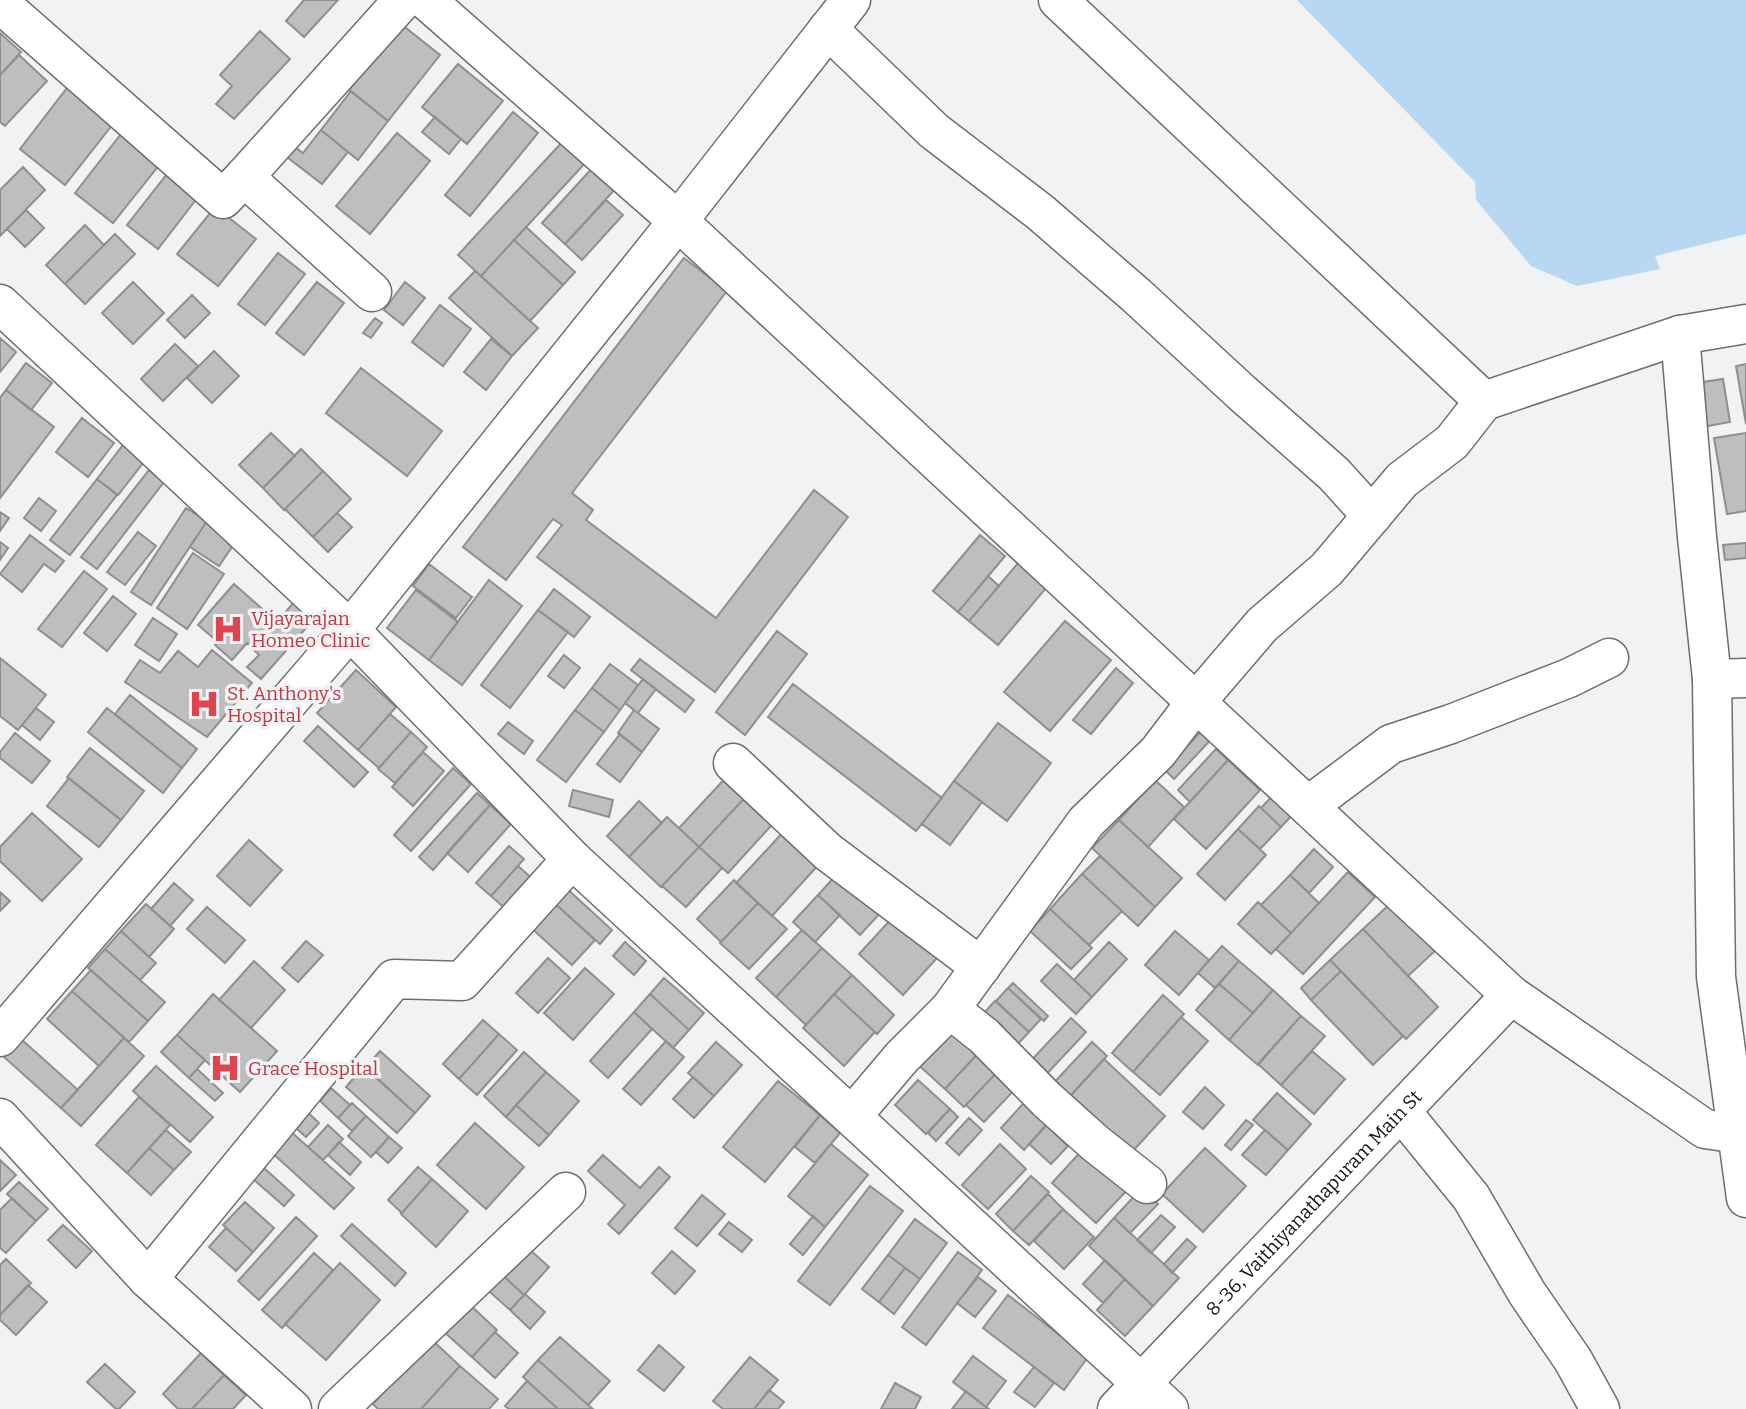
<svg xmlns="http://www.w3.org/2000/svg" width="1746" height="1409" font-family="Bitter,serif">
<rect width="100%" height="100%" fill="#f1f2f3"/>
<path fill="#b7d7f3" d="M1297,0H1746V234L1655,256L1660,269L1577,286L1531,266L1476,200L1475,182Z"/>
<path fill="#bebebf" stroke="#8f8f90" stroke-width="2" d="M304,0H338L304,37L286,21Z
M401,24L440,55L388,121L349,90Z
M260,31L290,59L234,119L216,104L232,86L220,75Z
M0,33L21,52L0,75Z
M19,55L47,81L5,126L0,122V75Z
M458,64L503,101L467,144L422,107Z
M67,88L113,124L65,185L20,149Z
M351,91L388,121L358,160L321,130Z
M513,112L538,133L470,216L445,195Z
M435,117L461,139L449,154L422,132Z
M321,130L348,152L322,184L283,154L291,144L303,153Z
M397,133L430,161L370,234L336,206Z
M121,134L160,164L113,223L75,193Z
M564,140L587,161L481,276L458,255Z
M595,165L617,187L565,244L542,223Z
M23,167L45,190L0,236V190Z
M167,174L198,197L158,249L127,225Z
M606,200L623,215L582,260L565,244Z
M215,207L256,239L218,286L177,254Z
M26,210L44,228L25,247L7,229Z
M85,225L104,245L65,284L46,265Z
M526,227L575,272L563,285L514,240Z
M115,234L135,254L85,304L65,284Z
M514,240L563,285L530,321L481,276Z
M278,253L305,274L265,325L238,304Z
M684,258L727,291L572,493L593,510L586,520L716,618L814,490L848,517L715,692L537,557L562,525L553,519L506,580L463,547Z
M475,271L538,328L512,356L449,298Z
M133,282L164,313L133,344L102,313Z
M317,282L344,303L304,355L276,333Z
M405,282L425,298L403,325L384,310Z
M192,295L210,313L185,338L167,320Z
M440,305L471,329L443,366L412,342Z
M375,318L382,323L371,338L363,333Z
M0,338L16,352L0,372Z
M491,339L512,356L486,390L464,372Z
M175,344L198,366L163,401L141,379Z
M214,351L239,376L212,403L187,378Z
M26,363L52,383L31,410L6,390Z
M1746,364V424L1736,366Z
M361,368L442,431L407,476L326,413Z
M1723,379L1730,422L1702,427L1695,383Z
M6,390L54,427L0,498V398Z
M82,418L114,443L88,477L56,452Z
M271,433L295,456L263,488L239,465Z
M1746,433V511L1727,514L1714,438Z
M126,441L147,458L118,495L97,479Z
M301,449L323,471L284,510L263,488Z
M149,470L164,482L97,569L81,557Z
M323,471L351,499L313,537L285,509Z
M97,479L117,495L70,555L50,540Z
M39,498L56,511L41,531L24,518Z
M186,508L207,521L151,605L131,592Z
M0,512L9,518L0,531Z
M337,513L352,527L328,552L313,537Z
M207,521L236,541L219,566L190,547Z
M138,532L156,546L125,585L107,572Z
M30,535L64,561L55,572L44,564L22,592L0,574Z
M980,535L1005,556L958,612L933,591Z
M0,542L8,548L0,560Z
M1746,543V558L1725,560L1723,545Z
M193,553L224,574L187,629L157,608Z
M1023,557L1052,581L998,645L969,621Z
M429,564L472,597L456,618L413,586Z
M84,571L107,589L62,647L38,629Z
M988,576L999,586L969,621L958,612Z
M489,580L522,606L462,685L429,660Z
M234,584L277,622L295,601L314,619L261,679L247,667L259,655L247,643L232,660L215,645L218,642L198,625Z
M554,589L590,617L574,637L538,610Z
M416,590L458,622L429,660L387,628Z
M113,596L136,614L107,651L84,633Z
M538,610L568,632L510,708L481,685Z
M153,618L177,634L159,661L135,645Z
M1065,621L1111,660L1050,731L1004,692Z
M777,631L807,654L745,735L716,712Z
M212,650L252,683L207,737L125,682L140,660L160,673L178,651L198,667Z
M564,655L580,668L564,688L548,676Z
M0,658L46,695L18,730L0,716Z
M640,659L694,700L685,712L631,670Z
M610,664L638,685L620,710L592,688Z
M1116,668L1133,683L1091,734L1073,720Z
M356,670L396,707L358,750L317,713Z
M643,679L656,689L638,713L625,703Z
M793,684L942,798L916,831L768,717Z
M592,688L620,710L604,732L575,710Z
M130,695L197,749L182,768L115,714Z
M36,708L54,722L40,740L22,725Z
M107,708L182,768L163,793L88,732Z
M575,710L604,732L566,782L537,760Z
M634,710L659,729L642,752L618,733Z
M390,714L411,732L379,768L358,750Z
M508,722L533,741L524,754L498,734Z
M998,723L1051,763L1007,821L954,781Z
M1208,724L1217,733L1174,779L1165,770Z
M318,726L368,772L354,787L304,741Z
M411,732L427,747L395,783L378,769Z
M15,733L50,761L32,783L0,758V752Z
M620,734L642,752L620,782L597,764Z
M90,748L144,791L121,820L67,777Z
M1216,749L1228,760L1190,802L1178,790Z
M423,752L444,771L413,806L392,787Z
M1228,760L1260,790L1206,849L1174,819Z
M453,768L471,784L411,851L394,835Z
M732,771L752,790L699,847L679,828Z
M69,778L121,820L99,847L47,806Z
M1155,780L1184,807L1148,847L1119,820Z
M954,781L982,802L950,845L922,824Z
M573,790L613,800L609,817L569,806Z
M752,790L780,816L728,873L699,847Z
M477,793L490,805L433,870L419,857Z
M1275,793L1295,812L1281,827L1261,808Z
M639,801L662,823L629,857L607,836Z
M490,805L511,824L468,872L447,853Z
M1259,806L1281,827L1260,849L1238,829Z
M32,813L82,859L42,901L0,861V847Z
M667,817L699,847L661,887L629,857Z
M1119,820L1182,878L1155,907L1092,848Z
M786,829L821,862L772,916L736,883Z
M1238,829L1266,855L1225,900L1197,874Z
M249,840L282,870L250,906L217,876Z
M509,846L524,859L491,896L476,883Z
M699,847L722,868L686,907L662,886Z
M1314,849L1333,867L1309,893L1290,875Z
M1100,856L1155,907L1138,926L1082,874Z
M518,866L536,882L509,912L491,896Z
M840,871L882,911L860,935L818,895Z
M1348,872L1375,897L1303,974L1276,949Z
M1082,874L1122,911L1089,945L1050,909Z
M1290,875L1319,903L1291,933L1261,905Z
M734,880L758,903L721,942L697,919Z
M174,883L193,900L170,926L151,909Z
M564,886L612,930L600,944L552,901Z
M0,892L10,901L0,911Z
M818,895L840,915L815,942L793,922Z
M552,901L595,940L572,965L529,926Z
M1393,901L1438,948L1408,976L1363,929Z
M1258,902L1291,933L1271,954L1238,924Z
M758,903L787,929L749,969L720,943Z
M146,904L174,929L149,957L121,931Z
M207,907L245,940L225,963L187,929Z
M1050,909L1092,948L1071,969L1030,931Z
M894,916L938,957L903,995L859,954Z
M1363,929L1438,1007L1406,1039L1330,960Z
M802,930L822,948L776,997L756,978Z
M121,931L156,963L140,980L105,949Z
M1175,931L1209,960L1179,995L1145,965Z
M306,941L323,955L298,982L282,968Z
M625,942L646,961L634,975L613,956Z
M1109,942L1127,959L1092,997L1074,980Z
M1222,946L1239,961L1215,988L1198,973Z
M822,948L852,975L806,1025L776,997Z
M105,949L165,1002L148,1021L88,968Z
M548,958L570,978L538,1013L516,993Z
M1330,960L1341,971L1311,1000L1301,988Z
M254,961L285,990L251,1028L219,1000Z
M1239,961L1273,990L1253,1013L1219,984Z
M1057,964L1092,997L1076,1014L1041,981Z
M585,968L614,994L573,1040L544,1013Z
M91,970L148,1021L129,1042L72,991Z
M1341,971L1403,1036L1373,1065L1311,1000Z
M852,975L894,1015L877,1034L834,994Z
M664,978L704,1013L689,1030L650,994Z
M1013,983L1048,1016L1044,1021L1008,988Z
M1219,984L1253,1013L1229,1040L1196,1010Z
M1008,988L1041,1019L1029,1032L996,1001Z
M1273,990L1301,1016L1258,1065L1229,1040Z
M72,991L124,1038L99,1066L47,1019Z
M213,994L277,1051L240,1092L177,1035Z
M650,994L689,1030L673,1048L634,1012Z
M834,994L875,1032L844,1066L803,1028Z
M1163,995L1184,1014L1133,1072L1112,1053Z
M995,1001L1029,1032L1015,1047L982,1015Z
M634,1012L652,1029L608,1078L590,1061Z
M1301,1016L1325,1036L1281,1085L1258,1064Z
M1181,1017L1208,1041L1160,1095L1133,1072Z
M1071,1018L1086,1032L1041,1080L1026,1066Z
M483,1020L499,1034L459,1079L443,1064Z
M951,1020L982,1049L945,1089L913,1060Z
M499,1034L517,1050L477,1095L459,1079Z
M177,1035L205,1060L189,1078L161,1052Z
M124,1038L144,1056L81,1126L61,1108Z
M21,1039L78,1090L61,1108L4,1057Z
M666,1041L684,1057L641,1105L623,1089Z
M716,1042L742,1065L714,1096L688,1073Z
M1092,1042L1107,1056L1063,1104L1048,1089Z
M983,1048L1002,1067L964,1107L945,1089Z
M380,1051L430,1096L415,1113L365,1068Z
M1312,1051L1345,1079L1314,1114L1281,1085Z
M524,1052L546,1072L506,1117L484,1096Z
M1104,1059L1165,1116L1132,1152L1071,1095Z
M156,1066L213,1117L190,1142L133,1091Z
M364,1066L415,1113L397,1133L346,1087Z
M1002,1067L1020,1084L984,1122L966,1105Z
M197,1069L223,1093L215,1101L189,1078Z
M546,1072L579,1101L549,1135L516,1105Z
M693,1077L714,1096L694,1118L673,1099Z
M918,1080L950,1109L926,1134L895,1105Z
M778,1081L820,1115L765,1182L723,1147Z
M1205,1087L1224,1105L1203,1129L1183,1112Z
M331,1088L350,1105L338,1118L320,1101Z
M1033,1093L1056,1115L1024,1150L1001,1128Z
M1277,1093L1311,1124L1288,1150L1253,1120Z
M139,1097L170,1125L127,1173L96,1145Z
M352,1103L366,1116L352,1131L338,1118Z
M300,1105L319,1123L306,1137L287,1120Z
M516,1105L549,1135L539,1146L506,1117Z
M950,1109L958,1117L936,1141L928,1133Z
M820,1115L840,1133L815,1163L795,1147Z
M366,1116L389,1137L371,1157L348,1136Z
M969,1118L982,1130L959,1155L946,1143Z
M1246,1120L1253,1125L1231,1150L1225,1145Z
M475,1123L524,1167L486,1209L437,1165Z
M328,1125L343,1139L323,1160L308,1147Z
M1046,1125L1068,1146L1051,1164L1029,1144Z
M166,1130L191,1152L174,1170L149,1148Z
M289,1130L354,1188L334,1209L270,1151Z
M1265,1130L1288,1150L1266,1175L1242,1155Z
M389,1137L402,1148L388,1163L376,1152Z
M339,1142L361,1162L350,1175L328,1155Z
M831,1144L868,1175L825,1227L788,1196Z
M1000,1144L1026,1169L988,1209L962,1185Z
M1086,1146L1130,1187L1096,1223L1052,1183Z
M149,1148L174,1170L151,1195L127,1173Z
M1205,1148L1246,1186L1203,1232L1162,1194Z
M603,1155L640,1188L659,1167L670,1177L619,1234L608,1224L625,1205L588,1171Z
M0,1160L16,1175L0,1191Z
M418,1167L432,1179L402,1213L388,1200Z
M264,1168L294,1195L284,1206L253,1179Z
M1031,1176L1049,1192L1013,1231L996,1214Z
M432,1179L468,1211L436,1247L401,1214Z
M19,1182L48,1209L36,1221L7,1194Z
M870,1186L903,1211L830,1305L798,1281Z
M1142,1188L1158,1204L1130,1233L1114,1218Z
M1048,1194L1063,1209L1029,1245L1013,1231Z
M702,1195L725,1214L697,1246L675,1228Z
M12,1198L36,1221L6,1253L0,1248V1210Z
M245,1202L274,1228L253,1252L223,1225Z
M1063,1209L1094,1237L1064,1269L1034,1241Z
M1161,1215L1175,1227L1151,1253L1137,1240Z
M813,1216L825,1227L803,1255L790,1244Z
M296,1217L317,1236L259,1300L238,1281Z
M1114,1218L1179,1278L1153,1306L1089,1246Z
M915,1219L947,1243L920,1279L888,1255Z
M729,1222L752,1240L742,1252L719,1234Z
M352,1224L406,1273L395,1286L341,1236Z
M63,1225L92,1251L76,1268L48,1240Z
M226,1228L253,1252L236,1271L209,1247Z
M518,1239L549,1267L524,1295L493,1266Z
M1187,1239L1196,1247L1172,1273L1164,1264Z
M672,1251L695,1271L675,1294L652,1273Z
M958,1252L982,1270L926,1345L902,1327Z
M314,1253L333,1270L282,1328L262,1310Z
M888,1255L905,1268L879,1302L862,1289Z
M6,1259L31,1283L0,1315V1265Z
M1105,1260L1125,1279L1103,1303L1083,1284Z
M340,1263L380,1300L326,1360L285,1324Z
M905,1268L920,1279L894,1314L879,1302Z
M496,1269L524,1295L510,1310L482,1285Z
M978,1277L996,1291L975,1317L957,1303Z
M1125,1279L1153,1306L1125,1336L1097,1310Z
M28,1285L47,1302L16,1335L0,1320V1315Z
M525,1294L545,1312L530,1329L510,1310Z
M1008,1295L1088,1357L1064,1390L983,1328Z
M468,1303L497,1330L472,1357L443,1331Z
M495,1332L518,1353L495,1378L472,1357Z
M560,1337L610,1381L588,1405L538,1360Z
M431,1339L460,1366L421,1409H378L373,1404Z
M659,1345L684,1367L664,1391L638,1370Z
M201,1353L224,1375L192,1409H178L163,1394Z
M973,1356L1006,1381L986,1407L953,1382Z
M750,1357L778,1380L754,1409H723L713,1401Z
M538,1360L588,1405L593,1409H558L523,1377Z
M105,1364L135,1392L119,1409H116L87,1382Z
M460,1366L498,1399L489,1409H421Z
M1034,1367L1054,1383L1035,1407L1014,1392Z
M224,1375L246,1395L233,1409H192Z
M527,1381L558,1409H509L505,1406Z
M895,1383L921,1397L915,1409H881Z
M769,1390L784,1402L778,1409H754Z
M966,1391L986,1407L989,1409H952Z"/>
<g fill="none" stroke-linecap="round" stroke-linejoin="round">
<g stroke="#6d6e6f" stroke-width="41">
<g id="minor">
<path d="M426,0L678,221L1511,995L1705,1129L1746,1135"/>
<path d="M1058,0L1484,401L1680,335L1746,324"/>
<path d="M3,6L223,199L244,177L403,0"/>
<path d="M828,29L934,131L1040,212L1137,296L1241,392L1334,474L1372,516"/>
<path d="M244,177L372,292"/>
<path d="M0,304L350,630L572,859L1169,1409"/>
<path d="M1680,335L1697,537L1712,679L1716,977L1746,1198"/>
<path d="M1712,679L1746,678"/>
<path d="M733,763L828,852L981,967"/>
<path d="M1308,806L1391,744L1451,724L1569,678L1609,658"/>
<path d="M950,1009L984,1036L1047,1100L1095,1143L1147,1184"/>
<path d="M0,1037L350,630L678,221L851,0"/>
<path d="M1401,1111L1471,1197L1527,1293L1573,1360L1600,1409"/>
<path d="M852,1116L902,1057L950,1009L1086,822L1158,752L1196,702L1262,625L1327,569L1402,480L1452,442L1484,401"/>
<path d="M0,1118L148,1279L292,1409"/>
<path d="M148,1279L394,979L462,981L572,859"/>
<path d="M338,1409L566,1192"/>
<path id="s1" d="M1117,1409L1511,995"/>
</g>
</g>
<use href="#minor" stroke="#fff" stroke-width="38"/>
</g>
<defs>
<g id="hospital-bare" transform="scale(2.415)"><path d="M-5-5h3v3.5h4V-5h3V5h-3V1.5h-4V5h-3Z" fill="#e0444e" stroke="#f1f2f3" stroke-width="2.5" paint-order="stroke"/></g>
</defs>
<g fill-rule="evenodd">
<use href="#hospital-bare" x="228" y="629"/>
<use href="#hospital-bare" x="204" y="704"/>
<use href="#hospital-bare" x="225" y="1068"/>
</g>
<g text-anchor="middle" stroke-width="7" stroke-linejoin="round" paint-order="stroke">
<g font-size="19" fill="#be3a42" stroke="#f1f2f3" text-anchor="start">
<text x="251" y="625">Vijayarajan<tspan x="251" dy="22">Homeo Clinic</tspan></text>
<text x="227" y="700">St. Anthony's<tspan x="227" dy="22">Hospital</tspan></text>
<text x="248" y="1075">Grace Hospital</text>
</g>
<g font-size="19" fill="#151516" stroke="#f1f2f3">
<text dy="7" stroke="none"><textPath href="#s1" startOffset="285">8-36, Vaithiyanathapuram Main St</textPath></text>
</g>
</g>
</svg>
